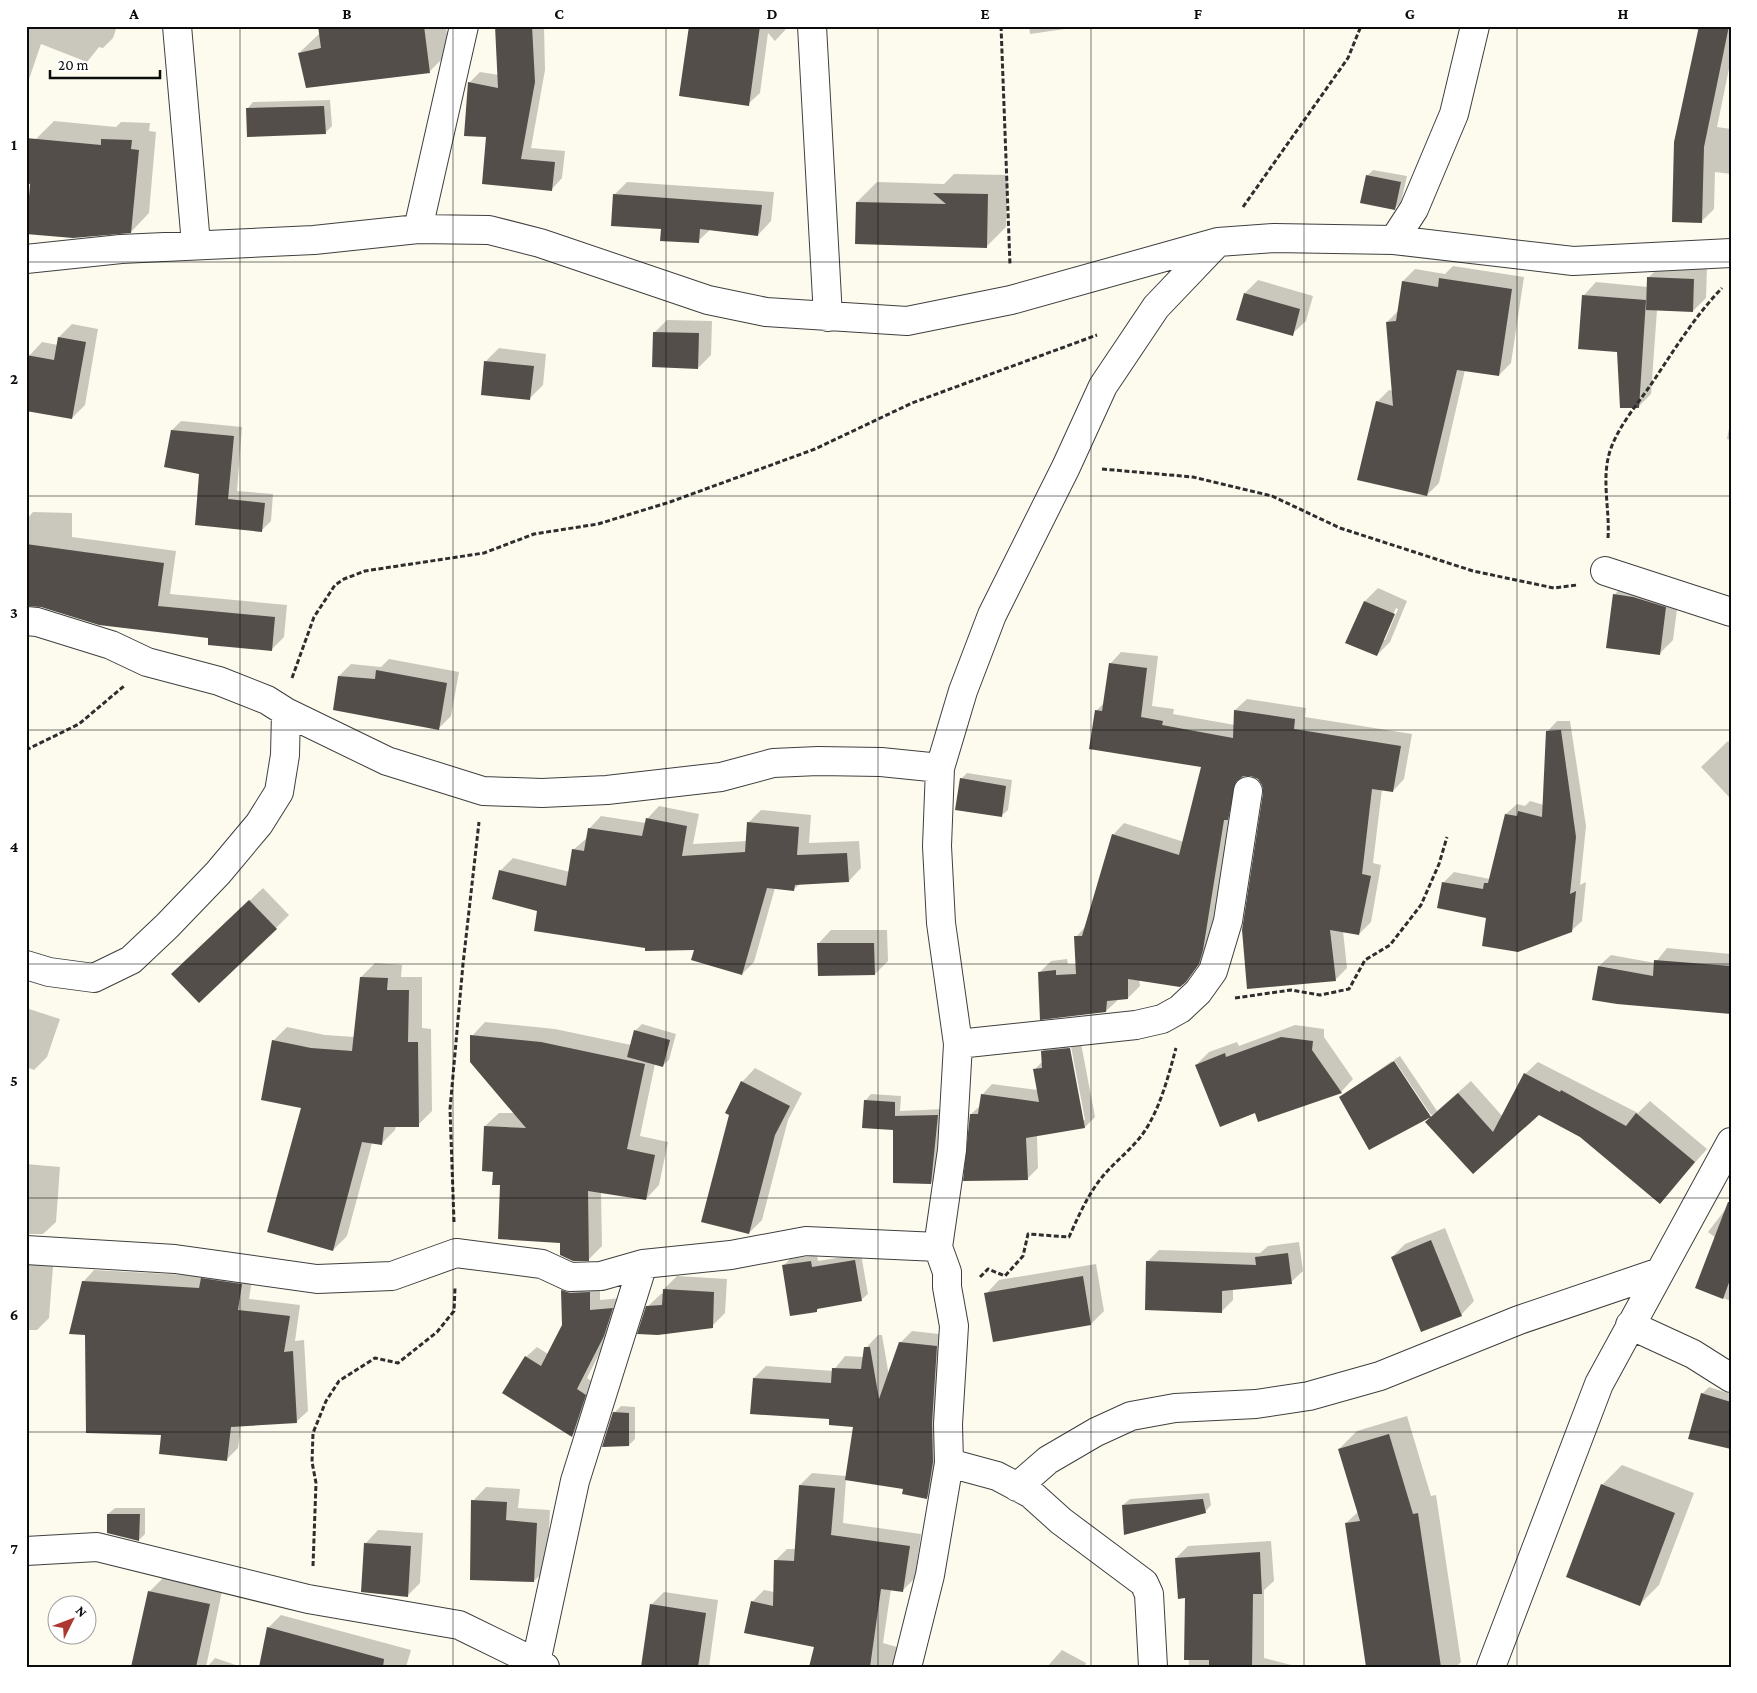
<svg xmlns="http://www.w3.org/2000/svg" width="1757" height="1693" font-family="'Crimson Pro',serif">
<rect width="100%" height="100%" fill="#fdfbed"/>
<path fill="#0003" fill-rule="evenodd" d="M26,26H117L113,38L103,48L99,47L87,62L41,44L26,88Z
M356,26H446L449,52L429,72L299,53L319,34Z
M496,26H544L545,70L531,148L565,151L562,178L551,190L488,136L469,83L480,72L499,75Z
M690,26H786V29L775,41L768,33L760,93L748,104Z
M1029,26H1086L1030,34Z
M1689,26H1731V59L1717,127L1731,129V174L1715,172L1714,209L1702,221L1699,30L1689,29Z
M330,100L332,126L325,133L247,109L253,102Z
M54,121L116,127L121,122L150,123L149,131L156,132L149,213L131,232L36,139Z
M1373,170L1407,176L1401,202L1395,208L1367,176Z
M954,174L1008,175L1006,227L986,247L857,202L877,182L944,184Z
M627,182L774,192L771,221L758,235L711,229L698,241L662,228L614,195Z
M1661,265L1707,267L1706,298L1693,311L1657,310L1651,394L1638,407L1618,351L1584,295L1596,282L1648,287V278Z
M1453,266L1524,277L1511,363L1499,375L1465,370L1439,483L1427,495L1377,402L1389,390L1393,391L1387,322L1399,310L1403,281L1415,269L1445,274Z
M1258,280L1313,296L1306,321L1292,334L1245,293Z
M667,320L712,321L711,355L698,368L654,333Z
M72,324L98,329L85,405L72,418L29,356L42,342L58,345L59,337Z
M499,348L546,354L543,385L530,398L486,361Z
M1731,418V440L1727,439Z
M181,421L242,427L237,491L273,494L271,521L262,530L196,524L201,473L172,430Z
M33,512L72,513V537L176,551L170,594L287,605L284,637L272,649L39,605H26V520Z
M1628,581L1679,594L1673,640L1660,653L1615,594Z
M1378,588L1407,601L1390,642L1377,655L1347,642L1365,601ZM1396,608L1398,609L1385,640H1382Z
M1121,652L1158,656L1152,706L1174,709L1173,714L1235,725V710L1247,699L1306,708L1305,717L1412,734L1404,779L1393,791L1382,789L1373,863L1381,865L1371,922L1359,934L1343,931L1347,968L1335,980L1265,793L1264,784L1259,778L1250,774L1246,775L1210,951L1180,986L1139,979L1140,986L1128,998L1118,1000L1106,1011L1039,973L1051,961L1067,959L1068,964H1077L1076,937L1085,927L1113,835L1124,823L1184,842L1202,766L1096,711L1105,702L1110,664Z
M389,659L459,672L451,716L439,728L339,676L351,664L381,667Z
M1557,721H1570L1586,826L1580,885L1586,882L1582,921L1571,931L1487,917L1444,882L1454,872L1490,879L1506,814L1517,804L1525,806L1530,801L1544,805L1547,732Z
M1728,741L1731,744L1729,797L1701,767Z
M967,773L1012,780L1008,810L1001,816L961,779Z
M659,806L699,814L693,844L747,841L748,823L761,810L811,815L809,843L859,841L861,868L849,881L800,884L794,889L775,888L754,962L742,974L696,949L646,947L538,910L493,898L501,870L513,858L570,872L573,850L587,838L589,829L601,816L646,823L647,819Z
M26,820L29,821L26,833Z
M263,888L289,915L276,928L186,961Z
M831,930H887L888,961L875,974L818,944Z
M1667,948L1731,954V1013L1599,966L1611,955L1655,963Z
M375,963L402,965L401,977H422V1028L431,1029L432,1111L418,1125L396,1126L395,1130L381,1144L372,1143L347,1236L333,1250L303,1108L273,1041L287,1027L325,1035L355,1037L361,977Z
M26,1008L60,1019L47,1057L34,1070L26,1067Z
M485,1022L555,1029L631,1045L636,1030L642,1024L676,1034L669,1060L662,1066L655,1064L640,1136L668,1142L659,1185L646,1199L601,1192L602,1246L588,1260L502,1184L494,1171L485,1126L499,1113H515L472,1036Z
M1295,1025L1324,1029V1037L1353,1079L1341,1092L1258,1120L1255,1111L1196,1065L1209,1052L1237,1042L1239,1046Z
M1080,1038L1095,1117L1085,1127L1037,1135L1038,1168L1027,1179L971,1114L981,1105L982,1095L992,1084L1038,1090L1034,1070L1043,1061V1051L1053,1041ZM1070,1041L1085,1120H1083L1068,1042Z
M1400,1056L1437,1111L1471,1081L1503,1117L1525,1074L1538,1062L1638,1113L1650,1101L1707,1149L1660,1202L1581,1136L1538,1114L1473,1173L1435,1114L1431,1115L1394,1060Z
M1392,1061L1430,1115L1369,1148L1341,1097Z
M755,1068L802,1093L788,1120L762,1220L749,1233L742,1082Z
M871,1094L901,1096L900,1111L944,1109L937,1177L931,1183L894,1129L865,1101Z
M26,1164L60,1167L56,1222L43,1234H26Z
M1731,1202V1301L1697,1288L1716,1238L1708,1232Z
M1445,1228L1474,1301L1461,1315L1392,1257L1405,1244Z
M1299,1242L1303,1271L1291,1282L1233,1288V1300L1221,1312L1148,1261L1159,1250L1260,1253L1268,1246Z
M26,1246L54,1254L49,1318L37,1330H26Z
M861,1254L868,1294L861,1300L820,1307L816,1311L784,1265L790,1259L817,1255L818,1261Z
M1096,1264L1104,1311L1091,1324L994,1341L986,1294L999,1280Z
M94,1270L204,1276L253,1273L249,1299L300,1305L295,1341L304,1340L308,1411L296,1422L241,1425L238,1448L227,1459L162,1433L87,1334L83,1282Z
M677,1276L727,1279L725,1313L712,1326L647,1307L661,1294L664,1293V1289Z
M572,1280L600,1282V1300L622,1298L614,1324L587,1378L596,1384L583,1425L572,1435L526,1357L537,1347L548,1354L563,1325L562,1290Z
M912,1331L948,1335L939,1486L927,1497L904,1488L846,1479L843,1523L921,1534L915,1578L903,1590L891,1589L883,1643L904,1649L901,1667H809L818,1646L752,1602L764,1590L774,1592L775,1561L787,1549H796L800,1485L812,1473L846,1476L854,1425L831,1418L754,1378L766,1366L833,1371L845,1356L864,1357L866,1348L878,1335H882L889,1376L900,1343Z
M1709,1387L1731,1394V1421L1702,1394Z
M621,1406L635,1407V1439L629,1445L614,1413Z
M1407,1416L1431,1496L1436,1495L1461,1662L1456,1667H1367L1346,1523L1358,1512L1339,1449L1357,1431Z
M1622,1465L1694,1493L1659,1585L1640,1604L1602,1485Z
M486,1487L520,1489L518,1508L550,1510L547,1568L534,1581L473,1501Z
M1209,1493L1211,1505L1205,1512L1123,1505L1130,1499Z
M115,1508H145V1534L139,1540L108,1532V1514Z
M378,1530L423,1533L420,1583L407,1596L365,1544Z
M1271,1541L1274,1581L1264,1590V1658L1299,1667H1189L1186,1597L1176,1558L1188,1546Z
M163,1578L222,1591L206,1667H141L133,1665L150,1591Z
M664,1592L718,1600L709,1667H643L651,1605Z
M281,1615L411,1650L406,1667H260L268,1628Z
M1062,1650L1086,1663L1084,1667H1047Z
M215,1658L242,1667H207Z"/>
<path fill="#534e4a" d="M318,26H424L430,73L306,88L298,53L321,48Z
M495,26H532L535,82L521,159L555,162L552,191L482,184L486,137L464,136L468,82L498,88Z
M689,26H760L749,106L679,96Z
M1699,26H1729L1704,147L1702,223L1672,222L1674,142Z
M324,106L326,134L247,137L246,108Z
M26,138L101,145V139L132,140L131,149L139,150L131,233L73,238L26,234L30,184L26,183Z
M1366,175L1401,182L1395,210L1360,203Z
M933,193L988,194L987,248L855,244L856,202L946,204Z
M613,194L762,205L758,236L700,229L699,243L660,241L661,229L611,226Z
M1647,277L1694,279L1693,312L1646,310Z
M1439,278L1512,289L1499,376L1457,370L1427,496L1357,480L1376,401L1393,406L1386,322L1396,321L1402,281L1438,287Z
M1244,293L1300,309L1293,336L1236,320Z
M1582,295L1646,300L1639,408H1620L1617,352L1578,349Z
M653,332L699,333L698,369L652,367Z
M58,337L86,342L72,419L26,411V355L54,360Z
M484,361L534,366L530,400L481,395Z
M171,430L234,436L228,499L265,503L262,532L195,525L199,474L164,467Z
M26,544L164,563L158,606L275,617L272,651L208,645V638L99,625L41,607L26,606Z
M1613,594L1633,597L1666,607L1660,655L1606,648Z
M1364,601L1395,614L1377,656L1345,643Z
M1109,663L1147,668L1141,717L1163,721L1162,725L1233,738L1234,710L1295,719L1294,729L1401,746L1393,792L1372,789L1362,874L1371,876L1359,935L1330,930L1336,981L1247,989L1242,930L1263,793L1262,785L1258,779L1251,776H1243L1236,782L1228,820H1224L1203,950L1199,964L1186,982L1180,987L1128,979V999L1107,1001L1106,1012L1040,1020L1038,972L1056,970V975L1076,974L1074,936H1082L1112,834L1179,855L1201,767L1089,749L1095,710L1102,711Z
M376,670L447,683L439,730L333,710L338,676L375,679Z
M1561,730L1576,837L1570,894L1576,891L1572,932L1518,952L1482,946L1486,918L1437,908L1442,882L1483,889L1484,883H1488L1505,814L1517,816L1518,811L1542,817L1546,731Z
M960,778L1006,786L1002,817L955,810Z
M646,818L687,826L682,856L745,852L747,822L799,827L797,855L847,853L849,882L795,885L794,891L767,888L742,975L691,960L694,950L645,951V948L534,931L537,911L492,899L499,870L566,886L572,849L584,851L588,828L642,836Z
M249,900L277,929L199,1003L171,974Z
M817,943H874L875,975L818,976Z
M1654,960L1731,966V1014L1617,1004L1592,1000L1598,966L1653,976Z
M360,977L388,978L387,990H409L408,1042H418L419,1127H384L382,1145L362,1142L333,1251L267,1232L301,1108L261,1100L272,1040L311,1048L352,1051Z
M634,1030L670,1040L663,1067L627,1057Z
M470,1035L541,1042L645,1064L627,1149L655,1155L646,1200L588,1191L589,1261H573L560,1255V1243L498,1239L500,1185H492L493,1172L482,1171L484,1126L526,1128L470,1062Z
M1281,1037L1313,1041L1312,1050L1342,1093L1258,1122L1255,1113L1220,1127L1195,1065L1225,1053L1226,1057Z
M1070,1048L1085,1128L1026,1138L1028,1180L963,1181L970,1114H978L981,1094L1039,1102L1033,1069L1042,1068L1041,1051Z
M1394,1061L1431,1117L1369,1150L1339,1097Z
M1524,1073L1560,1092L1561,1090L1626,1126L1636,1113L1695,1162L1660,1204L1580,1137L1539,1115L1473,1174L1425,1122L1458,1093L1493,1132Z
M741,1081L790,1106L775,1135L749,1234L701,1222L729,1115L725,1113Z
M864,1100L895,1102V1116L938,1115L931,1184L893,1183V1130L862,1128Z
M1728,1202H1731V1277L1723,1299L1695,1288Z
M1431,1240L1462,1316L1421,1332L1391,1257Z
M1288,1253L1292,1284L1222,1291V1313L1145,1310L1146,1261L1256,1265L1255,1257Z
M855,1260L862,1301L817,1309V1312L790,1316L782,1265L811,1261L812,1267Z
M1083,1276L1091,1325L993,1342L984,1293Z
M201,1278L242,1284L238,1310L290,1316L284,1352L293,1351L297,1423L231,1427L227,1461L159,1454L161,1435L86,1433L85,1335L69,1334L82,1281L199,1288Z
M663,1289L714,1292L713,1328L658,1335L637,1334L646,1306L662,1305Z
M561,1290L570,1293L590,1292V1310L613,1308L604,1336L577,1389L586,1395L572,1437L502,1393L525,1356L541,1366L562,1325Z
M899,1342L937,1346L932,1423L933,1462L927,1499L902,1494L903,1489L845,1480L853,1427L829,1425V1419L750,1414L753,1378L831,1383L832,1368L861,1369L864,1347H870L879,1399Z
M1701,1393L1731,1402V1449L1688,1439Z
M613,1412L629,1413V1446L602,1447Z
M1389,1434L1413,1514L1418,1513L1441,1667H1366L1345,1523L1360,1521L1338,1449Z
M1601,1484L1675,1513L1640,1606L1566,1577Z
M799,1485L835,1488L831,1535L910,1546L903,1592L881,1589L870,1667H809L814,1647L744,1633L751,1601L773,1606L774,1560L794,1561Z
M1203,1499L1206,1513L1124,1535L1122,1505Z
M471,1500L507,1502L506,1520L537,1523L534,1582L470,1580Z
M107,1514H140L139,1541L107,1533Z
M364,1543L411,1546L408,1597L361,1592Z
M1260,1552L1262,1594H1253L1252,1667H1209V1660H1184L1185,1598L1178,1599L1175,1558Z
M148,1591L210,1604L196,1667H131Z
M650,1604L706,1613L698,1667H641Z
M267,1627L384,1659L383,1667H259Z"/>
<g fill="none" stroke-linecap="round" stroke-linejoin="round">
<g stroke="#3f3f3f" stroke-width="30">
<path id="street" d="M177,26L196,244
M812,26L828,317
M418,229L464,26
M1394,240L1414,209L1454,114L1475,26
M26,259L121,249L314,240L418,229L489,230L540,243L708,300L766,312L907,321L1011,300L1218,242L1274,238L1394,240L1573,261L1731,253
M1605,571L1731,612
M26,621L37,622L111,645L147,662L219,681L267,700L286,712L387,761L483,791L542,793L607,790L721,777L773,763L818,761L881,762L940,768
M26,965L49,972L94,978L131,960L167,926L218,873L259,824L279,792L285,755L286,712
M958,1044L1136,1025L1162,1019L1180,1009L1198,992L1213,971L1228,921L1248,791
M26,1250L175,1259L317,1279L392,1276L456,1253L542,1264L570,1277L601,1276L643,1264L731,1255L806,1241L938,1247
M1630,1325L1693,1354L1731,1378
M949,1463L997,1476L1031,1494L1061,1521L1144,1583L1149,1594L1153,1667
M1017,1487L1048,1460L1096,1432L1131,1416L1175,1408L1256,1404L1309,1396L1380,1376L1519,1320L1660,1272
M26,1551L97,1547L308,1599L459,1625L545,1667
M535,1667L575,1481L643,1264
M907,1667L930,1575L949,1463L948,1424L954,1326L947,1287V1272L938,1247L952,1150L958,1044L941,923L937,846L940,768L963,691L992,615L1066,467L1103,386L1156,307L1218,242
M1491,1667L1599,1384L1731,1142"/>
</g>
<path stroke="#2e2e2e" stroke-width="3" stroke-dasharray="5 2.5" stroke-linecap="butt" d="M1001,26L1010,265
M1243,207L1348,58L1361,26
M1102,469L1193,477L1272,496L1340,528L1473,571L1554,588L1577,585
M1608,538C1610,510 1601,479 1610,451C1618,427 1636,406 1650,386C1673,352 1694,317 1722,288
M292,678L314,617L335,585L344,579L365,571L484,553L534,534L598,524L670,502L815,449L912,403L1097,335
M26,750L79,724L124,686
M1235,998L1291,990L1320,995L1349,989L1365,960L1390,945L1421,905L1439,864L1447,837
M454,1222L450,1109L463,964L479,822
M980,1277L988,1269L1005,1276L1023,1256L1028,1234L1069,1237C1078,1217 1088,1194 1103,1176C1118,1158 1137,1146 1149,1124C1162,1101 1169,1074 1176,1048
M313,1566L316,1483L312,1462L313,1433L326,1401L339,1381L375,1358L398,1363L437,1332L454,1311L455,1288"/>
<use href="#street" stroke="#fff" stroke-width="28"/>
</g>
<path fill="none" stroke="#0c0c0c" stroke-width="1" stroke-opacity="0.55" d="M240,26V1667M453,26V1667M666,26V1667M878,26V1667M1091,26V1667M1304,26V1667M1517,26V1667M26,262H1731M26,496H1731M26,730H1731M26,964H1731M26,1198H1731M26,1432H1731"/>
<rect width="1757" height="1693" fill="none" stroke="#ffffff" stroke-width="55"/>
<g transform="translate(72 1620) rotate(48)"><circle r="24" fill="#ffffff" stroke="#9e9e9e"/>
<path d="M0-4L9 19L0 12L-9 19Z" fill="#ad3733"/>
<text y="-8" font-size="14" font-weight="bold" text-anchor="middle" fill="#0c0c0c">N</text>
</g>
<path d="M50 70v8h110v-8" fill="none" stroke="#0c0c0c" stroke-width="2.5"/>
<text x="58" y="70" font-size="15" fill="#0c0c0c" stroke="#ffffff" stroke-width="4" paint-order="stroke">20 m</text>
<rect x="28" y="28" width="1702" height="1638" fill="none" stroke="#0c0c0c" stroke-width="2"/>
<g font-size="16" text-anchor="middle" font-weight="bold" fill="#0c0c0c">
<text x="134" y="19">A</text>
<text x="347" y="19">B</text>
<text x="559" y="19">C</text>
<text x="772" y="19">D</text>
<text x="985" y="19">E</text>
<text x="1198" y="19">F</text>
<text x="1410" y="19">G</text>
<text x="1623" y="19">H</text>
<text x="14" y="150">1</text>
<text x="14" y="384">2</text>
<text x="14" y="618">3</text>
<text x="14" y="852">4</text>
<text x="14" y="1086">5</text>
<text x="14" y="1320">6</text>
<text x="14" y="1554">7</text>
</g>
</svg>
